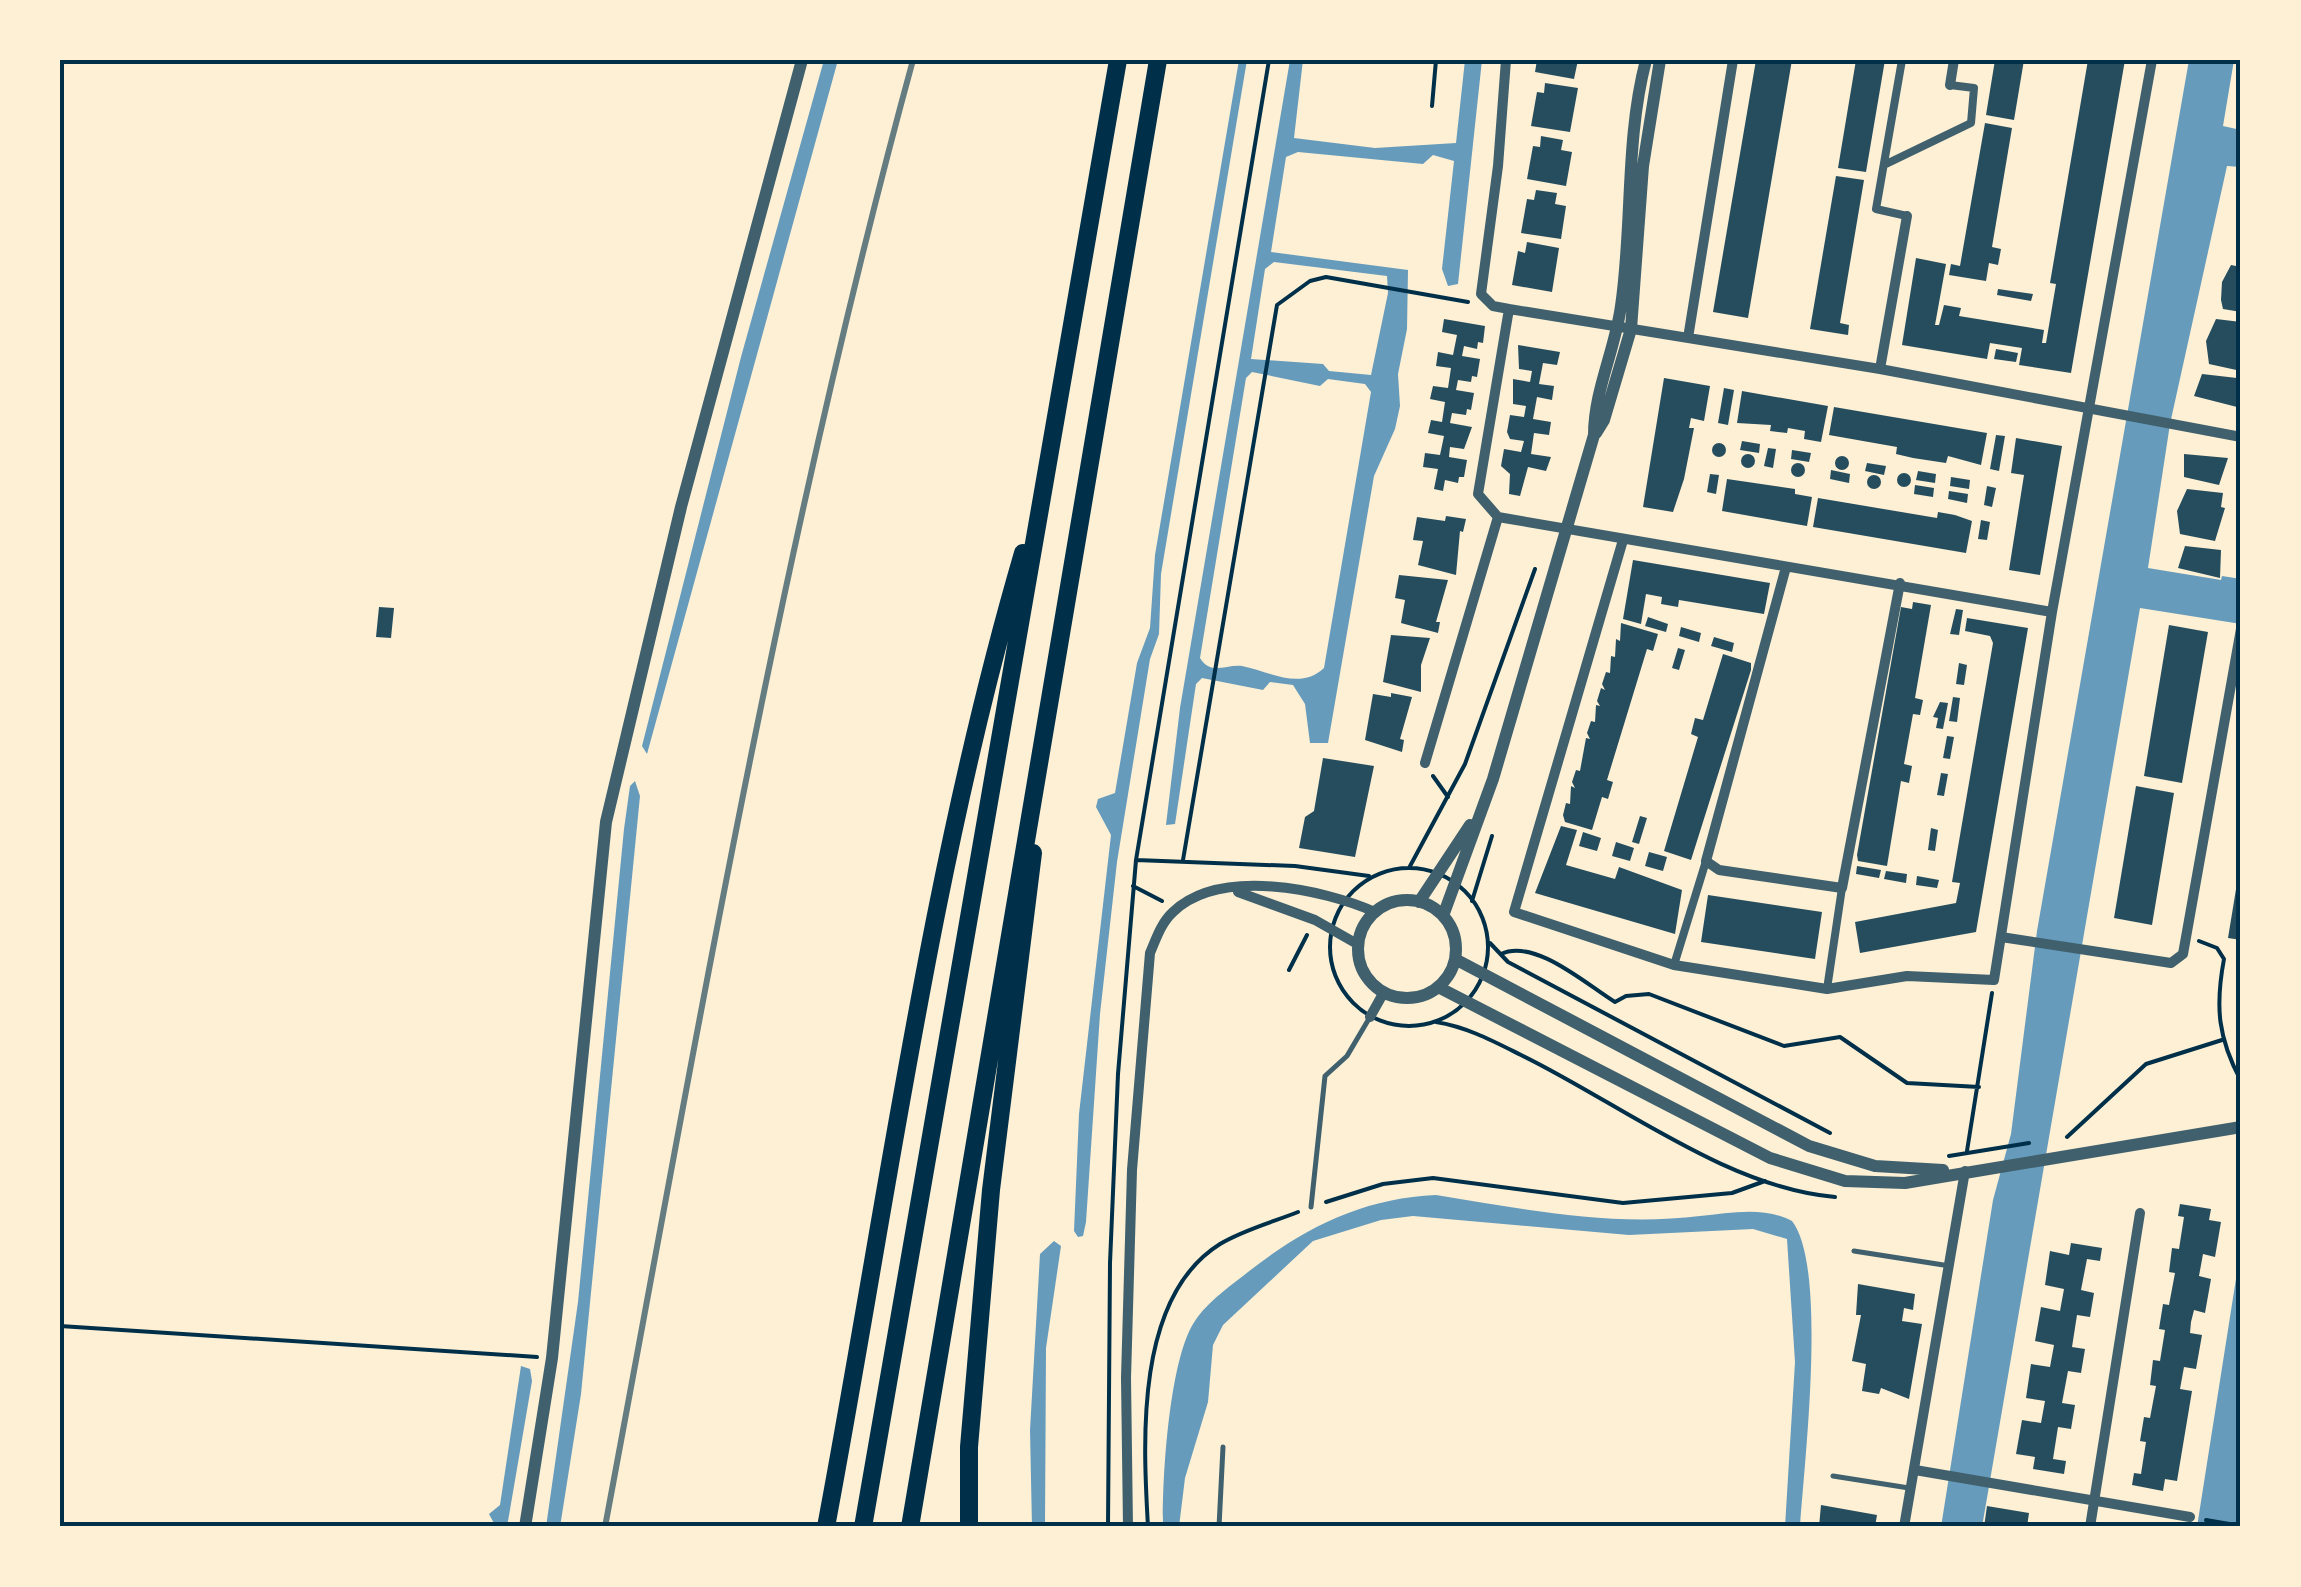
<svg xmlns="http://www.w3.org/2000/svg" width="2301" height="1587" font-family="Inter,sans-serif">
<rect width="100%" height="100%" fill="#fdf0d5"/>
<path fill="#669bbc" fill-rule="evenodd" d="M824,60H838L647,754L642,746L741,357Z
M1239,60H1247L1161,574L1159,634L1150,659L1117,862L1100,1014L1086,1222L1083,1236L1078,1237L1074,1231L1079,1114L1111,835L1096,807L1098,799L1115,793L1137,663L1150,628L1155,555Z
M1290,60H1303L1294,138L1375,148L1456,143L1465,60H1482L1458,284L1448,286L1442,269L1454,161L1433,155L1423,164L1298,152L1286,157L1271,252L1408,270L1407,329L1398,374L1400,406L1395,429L1374,476L1328,743H1310L1305,704L1293,685L1270,682L1263,690L1202,678L1196,684L1175,824L1166,825L1180,708ZM1274,262L1387,276L1388,293L1371,375L1329,371L1323,364L1251,359L1265,269ZM1252,372L1320,386L1328,379L1365,384L1371,392L1324,668C1300,691 1268,671 1242,666C1226,664 1211,676 1200,658L1246,378Z
M2189,60H2234L2223,126L2241,130V167L2227,166L2170,424L2148,568L2221,580L2222,576L2241,579V624L2140,608L1982,1527H1941L1993,1200L2011,1134L2037,931Z
M635,781L640,796L581,1394L560,1527H546L578,1302L624,829L630,786Z
M1436,1195C1524,1209 1610,1227 1700,1216C1730,1213 1764,1206 1792,1221C1828,1267 1804,1465 1800,1527H1785L1795,1362L1787,1239L1753,1229L1629,1235L1413,1216L1381,1220L1313,1241L1223,1325L1213,1345L1208,1402L1185,1478L1179,1527H1163C1162,1479 1169,1364 1193,1324C1204,1305 1226,1289 1243,1276C1300,1230 1361,1198 1436,1195Z
M1054,1241L1061,1246L1046,1348L1045,1527H1032L1030,1430L1040,1254Z
M2241,1247V1509L2238,1527H2197Z
M521,1366L530,1369L532,1381L507,1527H496L489,1514L500,1505Z"/>
<path fill="#264d5e" d="M1537,60H1578L1574,79L1535,72Z
M1756,60H1792L1748,318L1713,312Z
M1856,60H1885L1866,172L1838,168Z
M1995,60H2024L2014,120L1986,115Z
M2088,60H2125L2071,373L2019,365L2022,348L1990,343L1987,359L1902,345L1916,258L1946,264L1935,325H1939L1944,305L1961,308L1959,316L2044,330L2042,343H2046L2056,284L2050,283Z
M1545,83L1578,88L1570,132L1531,126L1537,92L1544,93Z
M1985,123L2012,128L1992,247L2001,249L1998,265L1989,263L1986,281L1949,275L1951,264L1960,266Z
M1541,136L1563,140L1561,150L1572,152L1566,186L1527,179L1533,146L1540,147Z
M1836,176L1864,180L1840,323L1849,325L1848,335L1810,329Z
M1536,190L1557,193L1555,204L1566,206L1561,239L1521,233L1527,199L1534,200Z
M1527,242L1559,248L1552,292L1512,285L1518,251L1525,253Z
M2231,265L2241,267V312L2223,309L2221,300L2222,282Z
M1998,289L2033,294L2031,301L1997,295Z
M1444,319L1485,326L1483,343L1478,342L1477,349L1464,346L1462,356L1480,359L1477,377L1472,376L1471,382L1458,380L1456,390L1474,393L1471,410L1467,409L1466,415L1452,413L1450,423L1472,427L1464,449L1450,447L1449,457L1467,460L1464,477H1459L1458,483L1445,480L1443,491L1434,489L1438,469L1423,467L1425,453L1440,455L1444,436L1428,433L1431,420L1442,422L1445,402L1430,399L1433,386L1448,388L1451,368L1436,366L1438,352L1453,355L1457,335L1442,332Z
M2216,319L2241,322V371L2209,364L2206,341Z
M1518,345L1560,352L1557,365L1543,363L1539,384L1554,386L1552,400L1537,397L1533,419L1551,422L1549,435L1534,433L1531,454L1551,457L1546,471L1528,467L1520,496L1509,494L1510,474L1501,466L1504,449L1521,452L1524,441L1510,439L1507,432L1510,415L1524,417L1526,406L1513,404V379L1530,382L1532,371L1519,369Z
M1996,349L2018,353L2016,362L1994,359Z
M2202,374L2237,378V407L2194,396Z
M1664,378L1710,386L1704,421L1691,418L1689,428H1694L1684,479L1673,512L1643,507Z
M1724,388L1734,390L1728,425L1718,423Z
M1742,391L1828,406L1821,442L1804,439L1805,431L1788,428L1787,433L1770,431L1771,425L1737,423Z
M1834,407L1987,433L1981,465L1948,456L1946,463L1913,458L1896,454L1897,447L1829,435Z
M1996,435L2005,436L1999,471L1990,469Z
M2016,438L2062,446L2040,575L2009,570L2024,475L2011,473Z
M1742,441L1760,444L1759,453L1740,450Z
M1712 450a7 7 0 1 1 14 0a7 7 0 1 1-14 0Z
M1768,448L1776,449L1773,468L1764,466Z
M1792,450L1811,453L1809,462L1791,459Z
M1741 461a7 7 0 1 1 14 0a7 7 0 1 1-14 0Z
M2184,454L2228,458L2219,485L2184,477Z
M1835 463a7 7 0 1 1 14 0a7 7 0 1 1-14 0Z
M1791 470a7 7 0 1 1 14 0a7 7 0 1 1-14 0Z
M1867,463L1886,466L1884,475L1865,471Z
M1831,470L1850,474L1849,483L1830,479Z
M1918,471L1936,474L1935,483L1916,480Z
M1897 480a7 7 0 1 1 14 0a7 7 0 1 1-14 0Z
M1710,474L1719,475L1716,494L1707,492Z
M1867 482a7 7 0 1 1 14 0a7 7 0 1 1-14 0Z
M1951,477L1970,480L1969,489L1950,486Z
M1727,479L1795,489V494L1812,497L1807,526L1722,511Z
M1915,485L1934,488L1933,497L1914,494Z
M1987,486L1996,488L1992,507L1984,505Z
M2187,489L2223,493L2221,507L2225,508L2215,541L2180,534L2177,511Z
M1949,491L1968,494L1967,503L1948,499Z
M1818,498L1937,518L1938,512L1955,515L1972,521L1966,553L1813,527Z
M1446,516L1466,519L1463,532L1460,531L1456,575L1418,565L1423,541L1413,540L1417,517L1445,521Z
M1981,520L1990,522L1987,540L1978,539Z
M2185,546L2221,550L2220,578L2178,568Z
M1633,560L1770,583L1764,614L1679,600L1678,607L1661,604L1662,597L1646,594L1641,624L1623,619Z
M1399,575L1448,580L1436,622H1440L1438,633L1401,623L1405,600L1395,598Z
M1913,602L1931,605L1915,698L1923,700L1920,715L1913,714L1904,764L1912,766L1909,783L1901,781L1887,866L1858,861L1857,855L1901,607L1912,609Z
M379,607L394,608L391,638L376,637Z
M1956,609L1963,610L1959,635L1950,634Z
M1648,617L1668,624L1666,632L1645,626Z
M1967,618L2028,628L1976,932L1860,953L1855,922L1956,903L1960,883L1952,882L1993,643L1990,636L1965,631Z
M1621,623L1658,634L1653,651L1647,649L1607,780L1613,782L1608,799L1602,797L1592,830L1565,822L1563,815L1566,803L1570,804L1571,786L1575,788L1572,782L1576,770L1580,771L1586,738L1590,739L1587,733L1591,721L1595,722L1596,705L1600,706L1597,701L1601,688L1605,690L1602,684L1606,672L1610,673L1611,656L1615,657L1616,639L1620,641Z
M2169,625L2208,632L2182,783L2144,776Z
M1681,627L1701,633L1699,642L1679,636Z
M1391,635L1430,638L1421,665V692L1383,682Z
M1714,637L1734,643L1732,652L1711,646Z
M1678,648L1685,650L1679,670L1672,668Z
M1723,654L1751,663V670L1691,860L1664,851L1698,737L1691,734L1695,718L1703,720Z
M1959,663L1967,665L1964,685L1956,684Z
M1391,693L1412,697L1400,739L1404,740L1402,752L1365,740L1373,694L1391,697Z
M1953,697L1960,698L1957,722L1949,721Z
M1940,702L1948,703L1943,729L1936,728L1938,718L1933,717Z
M1947,736L1954,737L1950,759L1943,758Z
M1323,758L1374,766L1355,857L1299,848L1305,817L1314,811Z
M1941,773L1948,774L1944,796L1937,795Z
M2136,786L2174,793L2152,925L2114,918Z
M1640,816L1647,818L1639,844L1632,842Z
M1561,826L1577,830L1566,865L1615,879L1619,867L1682,890L1675,934L1535,893Z
M1931,828L1938,830L1935,851L1928,850Z
M1583,832L1601,838L1597,851L1579,846Z
M1616,842L1634,848L1630,861L1612,856Z
M1649,852L1667,857L1663,871L1645,866Z
M1857,866L1881,870L1879,878L1856,874Z
M1886,871L1907,874L1906,883L1884,879Z
M2239,871H2241V940L2228,938Z
M1917,876L1939,880L1937,888L1916,885Z
M1708,895L1822,912L1815,959L1701,942Z
M2180,1204L2211,1209L2209,1220L2221,1222L2215,1257L2203,1254L2199,1276L2211,1279L2205,1313L2194,1310L2191,1322L2190,1333L2202,1335L2196,1369L2184,1367L2180,1389L2192,1391L2177,1481L2165,1479L2163,1491L2132,1485L2134,1473L2141,1474L2146,1442L2140,1441L2144,1417L2150,1418L2156,1386L2150,1385L2153,1360L2160,1361L2165,1330L2159,1329L2163,1304L2169,1305L2175,1273L2169,1272L2172,1248L2179,1249L2184,1217L2178,1216Z
M2071,1243L2102,1248L2100,1261L2087,1259L2081,1290L2094,1293L2090,1317L2077,1315L2072,1347L2085,1349L2081,1373L2068,1371L2062,1403L2075,1405L2071,1429L2058,1427L2053,1459L2066,1461L2064,1474L2033,1469L2035,1457L2016,1454L2022,1420L2041,1423L2045,1401L2026,1398L2031,1364L2050,1367L2054,1345L2035,1341L2041,1307L2060,1311L2064,1289L2045,1285L2050,1251L2069,1255Z
M1858,1284L1915,1294L1913,1310L1904,1308L1902,1321L1922,1324L1909,1399L1881,1388L1879,1394L1862,1391L1866,1364L1852,1361L1861,1315H1856Z
M1821,1505L1877,1515L1875,1527H1819Z
M1987,1506L2029,1513L2027,1527H1984Z"/>
<g fill="none" stroke-linecap="round" stroke-linejoin="round">
<path stroke="#003049" stroke-width="4" d="M1432,106L1436,60
M1433,776L1448,797
M1136,860L1295,866L1369,876
M1183,860L1277,305L1310,281L1326,277L1468,302
M1409,868L1465,764L1535,569
M1330 947a79 79 0 1 1 158 0a79 79 0 1 1-158 0Z
M1133,886L1162,901
M1472,901L1492,836
M2199,941L2217,948L2224,959C2215,1007 2218,1038 2241,1081
M1490,943L1508,962L1830,1133
M1501,954C1535,938 1587,985 1615,1002L1626,996L1649,994L1784,1046L1840,1037L1907,1083L1979,1087
M1289,970L1307,935
M1436,1022C1467,1027 1493,1041 1521,1055C1618,1102 1727,1188 1835,1197
M2067,1137L2146,1064L2222,1040
M1967,1151L1992,993
M1949,1156L2029,1143
M1326,1202L1383,1184L1433,1178L1623,1203L1732,1193L1765,1181
M60,1326L537,1357
M2206,1520L2241,1526
M1108,1527L1110,1263L1118,1074L1136,860L1269,60
M1148,1527C1143,1440 1135,1297 1220,1244C1243,1230 1273,1222 1298,1212"/>
<path stroke="#3f606c" stroke-width="5" d="M1311,1207L1325,1076L1347,1056L1370,1017
M1854,1251L1950,1266
M1833,1476L1909,1488
M1219,1527L1223,1447"/>
<path stroke="#3f606c" stroke-width="8" d="M1902,60L1876,209L1907,216
M1884,165L1971,123L1974,88L1950,85
M1674,965L1706,861
M1827,989L1842,888"/>
<path stroke="#3f606c" stroke-width="10" d="M1506,60L1498,166L1481,294L1493,306L1509,309
M1950,85L1954,60
M1688,338L1733,60
M1880,369L1907,216
M1623,540L1514,912L1674,965L1827,989L1907,976L1994,980L2052,612L2152,60
M1786,567L1706,861L1719,870L1842,888L1900,583
M2052,612L1498,517L1478,494L1509,309L1880,369L2241,437
M1425,763L1498,517
M1238,892L1315,920L1359,945
M2001,937L2171,963L2183,954L2241,629
M1370,1017L1384,992
M1915,1470L2190,1517
M1128,1527L1126,1378L1132,1170L1150,953C1156,939 1161,923 1173,912C1220,867 1323,889 1375,912
M1904,1527L1965,1171
M2090,1527L2140,1213"/>
<path stroke="#3f606c" stroke-width="12" d="M1596,433L1604,420L1631,329L1643,166L1660,60
M1358 949a49 49 0 1 1 98 0a49 49 0 1 1-98 0Z
M1419,902L1470,825
M1443,916L1493,779L1594,435C1594,391 1615,350 1621,306C1633,225 1625,140 1646,60
M1455,959L1809,1146L1875,1166L1943,1170
M1438,987L1770,1158L1845,1181L1905,1183L2241,1127
M525,1527L552,1358L606,822L681,507L802,60"/>
<path stroke="#003049" stroke-width="18" d="M826,1527C887,1202 930,871 1023,553
M863,1527L1118,60
M910,1527L1158,60
M969,1527V1447L991,1190L1033,853"/>
<path stroke="#657d81" stroke-width="6" d="M605,1527C697,1036 781,543 913,60"/>
</g>
<rect width="2301" height="1587" fill="none" stroke="#fdf0d5" stroke-width="125"/>
<rect x="62" y="62" width="2176" height="1462" fill="none" stroke="#003049" stroke-width="4"/>
</svg>
